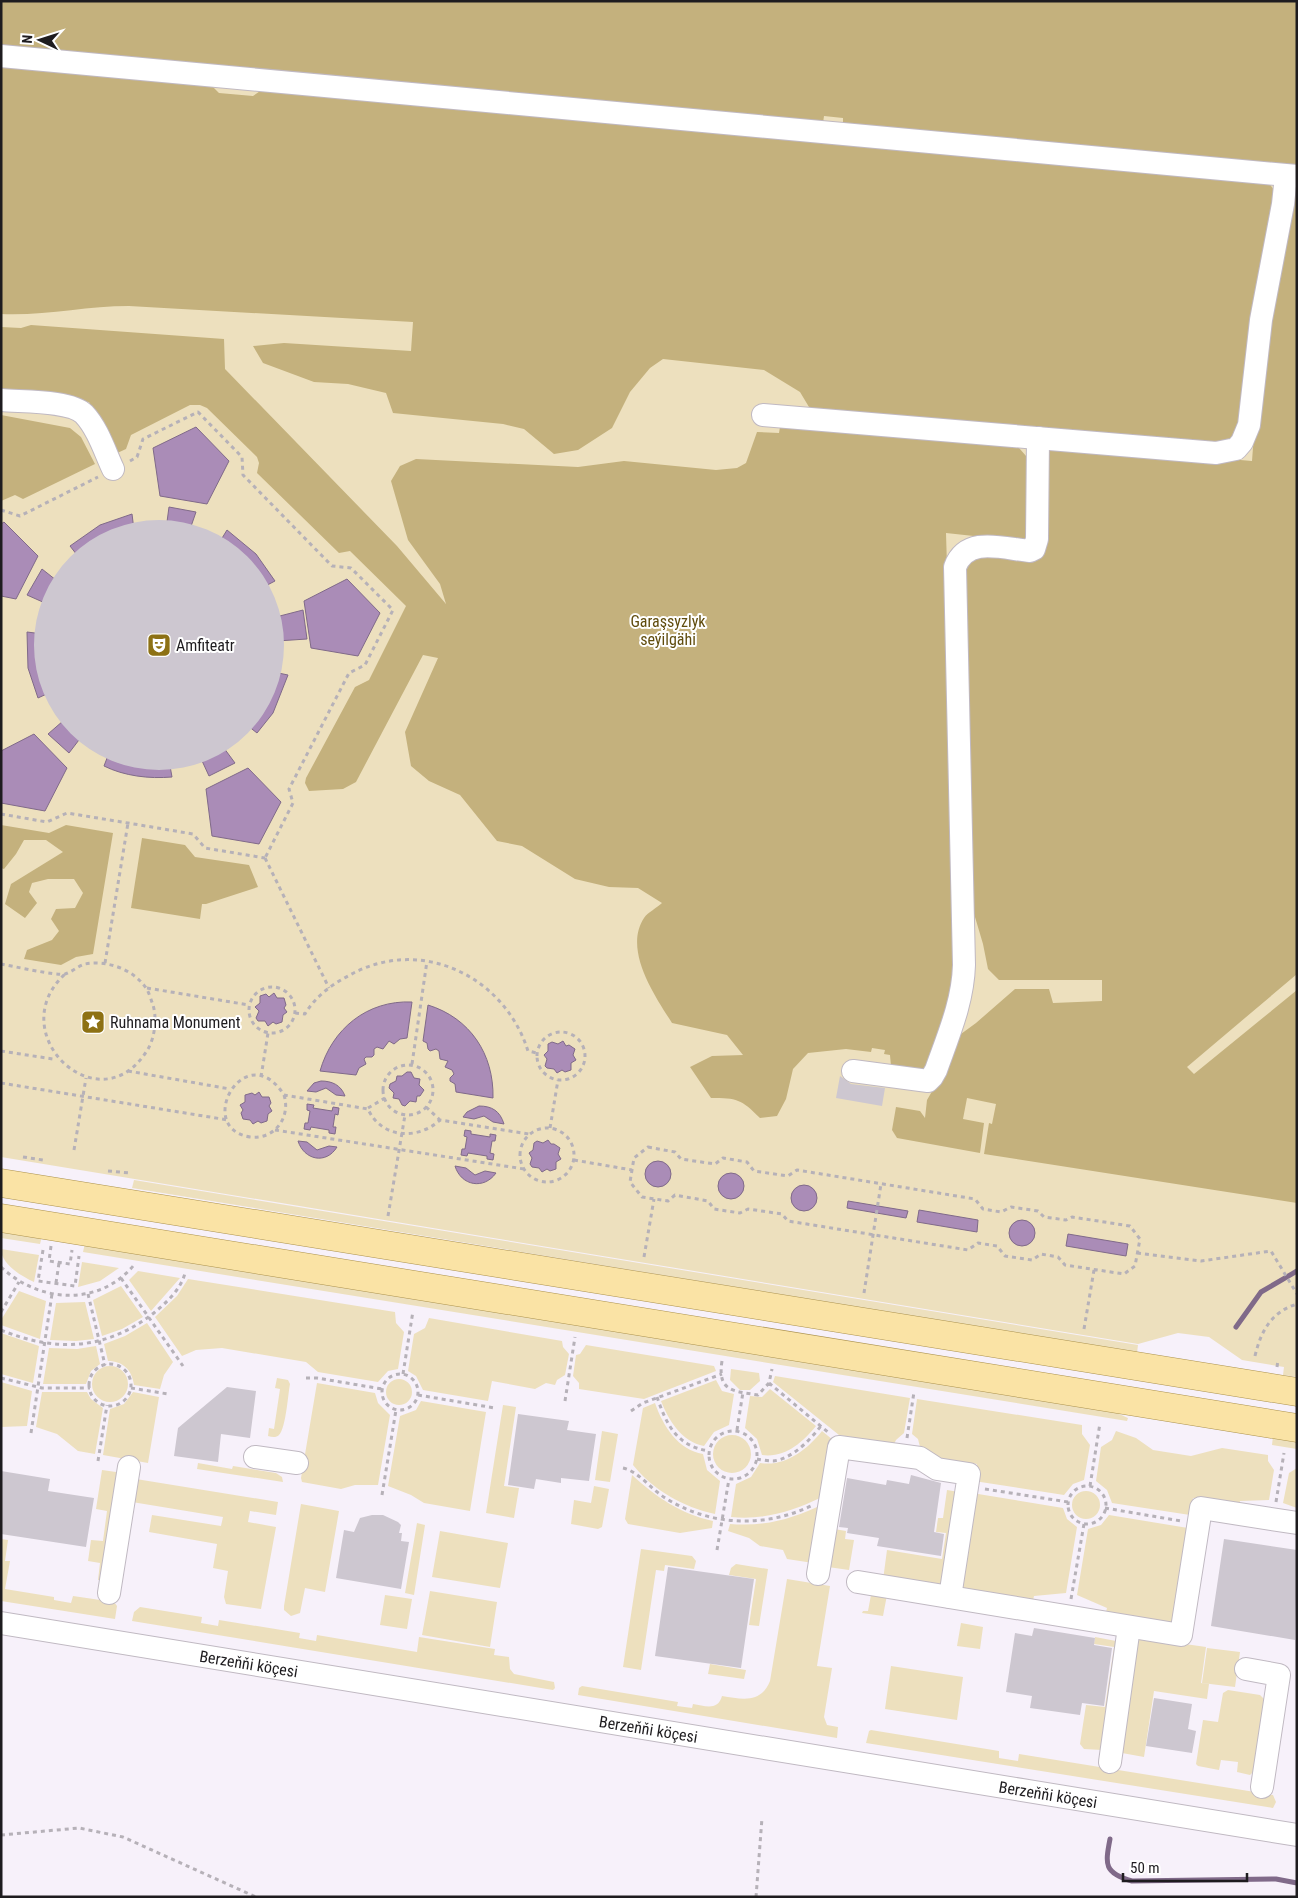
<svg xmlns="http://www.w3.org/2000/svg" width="1298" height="1898" font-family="'Roboto Condensed',sans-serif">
<rect width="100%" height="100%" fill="#f7f1fa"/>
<path fill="#ede0be" d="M1,1H1297V1377L1283,1375L1284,1367L1242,1360L1209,1337L1178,1333L1138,1344L1,1157Z
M134,1180L1138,1345L1137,1353L132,1188Z
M1,1229L42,1236L40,1244L1,1238Z
M85,1243L1108,1409L1128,1418L1127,1421L83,1252Z
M1,1249L39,1255L34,1282C21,1276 1,1264 1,1249Z
M82,1262L119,1268L100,1281L78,1287Z
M138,1271L180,1278L151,1311L129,1280Z
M188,1279L395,1312L396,1323L404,1332L398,1369L388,1371L378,1382L318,1372L306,1362L222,1348L196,1350L182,1356L155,1317L177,1296Z
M121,1286L143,1317L122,1329L102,1336L93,1300Z
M19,1291L46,1301L40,1339L1,1325V1320Z
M85,1302L94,1339L76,1341L50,1340L56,1303Z
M429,1318L562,1341L563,1347L569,1354L565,1375L557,1380L555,1385L546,1383L535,1389L492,1381L488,1401L423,1390L416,1376L408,1371L414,1334L425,1328Z
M147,1323L173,1362L164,1375L160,1389L134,1385C132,1370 123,1361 108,1361L104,1344L125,1336Z
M1,1333L39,1346L33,1383L1,1374Z
M586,1345L714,1366L716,1371L644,1399L579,1389V1383L573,1376L576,1355L580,1354Z
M96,1346L100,1364L91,1371L86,1384H43L49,1348L77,1349Z
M92 1384a18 18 0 1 1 36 0a18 18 0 1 1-36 0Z
M731,1369L759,1373L760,1381L750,1390H740L730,1380Z
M775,1376L910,1398L904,1433L896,1440L894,1444L839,1435L773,1382Z
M277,1378L288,1380L290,1384C288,1394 286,1428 279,1435C276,1438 272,1437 268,1436L269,1428L274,1429L280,1389L275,1388Z
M386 1392a13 13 0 1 1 26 0a13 13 0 1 1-26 0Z
M716,1380L722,1391L734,1394L729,1425L714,1432L704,1446C682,1442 669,1421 661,1401Z
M1,1382L32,1391L27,1426L1,1427Z
M317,1383L375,1393L378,1403L390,1415L378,1485H355L341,1489L302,1482L301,1478Z
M770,1389L816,1426C802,1443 785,1458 762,1455L757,1439L745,1428L750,1396L762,1397Z
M42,1392H87L91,1399L103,1408L95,1454L78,1451L57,1434L36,1427Z
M133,1392L159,1397L148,1463L103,1455L110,1409L124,1404Z
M917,1399L1082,1425V1434L1090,1445L1084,1480L1073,1484L1064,1495L974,1481L977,1464L937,1458L920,1447L918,1439L912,1434Z
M421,1401L486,1412L470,1511L424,1503L411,1495L388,1486L400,1416L416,1410Z
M655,1403C663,1426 678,1450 703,1454L707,1470L720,1481L715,1514C683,1507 653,1490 633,1465L643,1408Z
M503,1405L516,1407L504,1486L519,1488L514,1518L486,1513Z
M602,1431L618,1434L610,1482L595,1480Z
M822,1431L833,1440L820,1498C791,1512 763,1520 731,1517L736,1484L751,1477L760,1463C785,1467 807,1450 822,1431Z
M1116,1431L1136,1438L1153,1450L1191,1456L1222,1448L1268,1455V1461L1274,1470L1269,1500L1240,1501L1239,1506L1193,1498L1190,1515L1112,1503L1107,1490L1096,1481L1101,1447L1112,1440Z
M713 1454a19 19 0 1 1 38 0a19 19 0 1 1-38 0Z
M1273,1436L1297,1440V1449L1272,1445Z
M198,1463L232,1469L233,1466L276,1473L282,1477L283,1482L197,1469Z
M1297,1468V1508L1283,1503L1289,1473Z
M102,1470L116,1472L119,1476L104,1580H98L100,1563L88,1561L91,1540L103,1541L107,1511L96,1509Z
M632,1475C656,1497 681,1514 713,1521L712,1528L680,1533L628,1524L625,1519Z
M136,1479L278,1502L276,1515L250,1511L248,1522L276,1527L261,1609L226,1604L224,1597L228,1571L213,1568L217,1544L149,1532L152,1515L221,1526L223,1517L132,1502Z
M594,1486L609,1489L602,1527L598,1529L571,1524L574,1500L591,1503Z
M947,1490L959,1492L944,1589L883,1580L887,1550L942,1559L946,1533L936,1532L938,1518H943Z
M1072 1505a14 14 0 1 1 28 0a14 14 0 1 1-28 0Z
M972,1493L1063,1508L1067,1519L1077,1527L1066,1593L1034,1596L1032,1604L957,1592Z
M301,1504L339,1511L325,1592L305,1588L300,1613L291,1616L284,1610V1606Z
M823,1504L813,1563L787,1559L783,1550L760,1546L749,1538L728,1531L730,1524C764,1527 793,1519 823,1504Z
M1109,1515L1188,1528L1172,1627L1105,1616L1107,1608L1077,1595L1088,1529L1101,1525Z
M417,1523L425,1525L414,1595L405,1593Z
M834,1529L846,1531L845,1539L854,1540L849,1570L828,1567Z
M440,1531L508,1543L500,1588L432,1577Z
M1,1539L8,1540L5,1561H10L5,1589L54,1597V1600L71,1603L73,1596L114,1602L117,1606L115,1619L1,1601Z
M641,1549L692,1556L696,1561L694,1569L665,1565L664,1571L656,1570L641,1670L623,1667Z
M736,1564L768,1569L759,1626L749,1625L756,1579L729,1575L731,1568Z
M787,1579L830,1586L817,1666L832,1668L824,1717L827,1725L838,1727L837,1738L578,1695L579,1688L582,1686L678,1702L677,1706L692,1708L693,1704C705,1706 718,1711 722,1696C742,1699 761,1704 770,1681Z
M430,1591L497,1602L490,1647L422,1635Z
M385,1595L412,1599L407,1629L380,1625Z
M871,1595H887L883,1616L862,1613L863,1611H868Z
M140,1607L202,1617L201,1623L218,1626L219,1620L300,1633L299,1638L316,1641L317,1635L417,1652L419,1637L495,1649L494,1655L509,1657L510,1669L514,1674L554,1682L555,1688L553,1690L132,1621L134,1612Z
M961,1623L983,1627L980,1649L957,1646Z
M1095,1637L1116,1641L1102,1750L1084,1749L1080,1744L1086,1705L1105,1707L1114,1647L1094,1644Z
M1136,1637L1206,1647L1201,1683L1209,1684L1207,1699L1154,1691L1144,1757L1122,1753Z
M1207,1648L1240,1652L1235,1687L1202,1683Z
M710,1664L746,1670L744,1679L708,1674Z
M891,1666L963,1677L957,1720L885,1709Z
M1228,1690L1260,1695L1264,1699L1253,1772L1250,1775L1237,1772L1238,1762L1221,1760L1219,1770L1198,1766L1196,1764L1203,1720L1218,1722L1223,1693Z
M871,1730L999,1751V1758L1018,1761L1019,1754L1273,1795L1276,1802L1273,1808L866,1743L869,1731Z"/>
<path fill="#c4b17d" d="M1,1H1297V171L843,125V118L824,116L823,123L1,50Z
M1,62L207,81L219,93L253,96L266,87L1266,179L1279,197L1244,425L1225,446L812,412L800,392L764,370L663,359L650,368L630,392L612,428L578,450L554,454L524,429L503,424L393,413L386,393L348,384L314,382L263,363L253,346L284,343L411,351L413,322L129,306C86,306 44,316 1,314Z
M1297,186V974L1187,1067L1194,1074L1297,990V1203L984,1154L989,1123L992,1124L996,1104L967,1098L963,1119L984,1123L980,1153L897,1138L892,1130L896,1107L920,1111L925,1118L927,1100L934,1088L950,1042L976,1023L1015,989H1049L1053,1003L1102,1001V980H999L988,969L983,944L967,890L960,573L978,555L1026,558L1047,454L1051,449L1065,445L1252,461L1256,407L1288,206Z
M31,325L224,339L225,369L397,546L446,604L440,584L408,540L391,481L400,466L416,459L578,467L624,461L716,470L737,468L746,463L757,432L779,433L780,427L1012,440L1033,464L1030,540L1020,541L946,533L959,965L929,1073L891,1066L890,1055L884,1054L885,1050L872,1048L871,1052L846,1049L808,1053L793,1069L786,1099L777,1116L760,1118C741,1099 737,1098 711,1098L690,1067L712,1056L743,1055L727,1035L672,1023C655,996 623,950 644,918C648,912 657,908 662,903L638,888L609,887L575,879L522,846L497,841L460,795L429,781L411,766L405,732L438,658L423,655L356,782L343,789L309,791L305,783L306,778L355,687L369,680L406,606L350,551L339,553L257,473L259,463L257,457L207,408L200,405H190L131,435L126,449L113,455L89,402L1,396V327L21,328Z
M1,415L70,428L81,437L95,464L23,499L15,495L1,501Z
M1,825L49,833L66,825L113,833L93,954L76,957L61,965L24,959L27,950L52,940L59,931L51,919L56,909L75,908L83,893L74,879H48L32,883L29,892L37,903L25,918L5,904L11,884L63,852L46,840H24L16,854L4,869L1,868Z
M142,838L185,845L195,857L249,865L258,887L206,904H202L200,919L131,908Z"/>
<path fill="#aa8cb7" stroke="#806a89" d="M196,427L229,461L207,504L160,496L153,448Z
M169,507L196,512L179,561L162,559Z
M132,514L139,570L118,576L102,587L70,546L100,525Z
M4,522L38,556L16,599L1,596V524Z
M227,530L256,554L275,581L225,607L212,590L197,579Z
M42,569L80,599L72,615L27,595Z
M347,579L380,613L358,656L311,648L304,601Z
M303,610L307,639L247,643L245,625Z
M27,632L74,638L76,660L81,678L38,698L28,668Z
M235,664L288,675L273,713L257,733L215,700L228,683Z
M86,701L98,715L69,753L48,734Z
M122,719L135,725L163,727L172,777C149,779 124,776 104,766Z
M204,721L235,763L209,776L187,728Z
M34,734L67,768L45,811L1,803V751Z
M248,768L281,802L259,844L212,836L206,789Z
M274,993L277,998H284L286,1005L284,1008L287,1012L283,1015L282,1022L276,1024L273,1022L268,1026L265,1021H258L256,1018L259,1011L255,1007L260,1003V996L266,994L269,997Z
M412,1002L407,1038L400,1039L394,1044L389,1041L383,1049L377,1047L374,1049V1055L372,1057H366L364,1059L366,1064L359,1068L356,1075L320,1071C332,1029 367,1000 412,1002Z
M428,1005C470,1018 494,1054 493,1098L456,1092L455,1084L450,1081V1078L454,1074L452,1070L445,1067L448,1061L440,1059L439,1051L436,1049L430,1051L428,1049L427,1043L423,1041Z
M563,1041L566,1046L569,1045L575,1049L573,1055L576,1060L571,1063V1070L565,1072L562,1070L557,1073L554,1069L547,1068L545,1066L547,1059L544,1055L548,1051V1044L552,1042L558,1044Z
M407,1072H411L414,1078L420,1079L419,1085L424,1090L420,1096H417L416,1102L410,1101L405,1106L402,1105L399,1099L393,1098L394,1093L389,1088L390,1084L396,1081L397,1076H402Z
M321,1081C332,1081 341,1085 345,1096L336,1095L326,1088L316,1092L307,1091L314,1083Z
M259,1092L262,1097H269L271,1103L269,1106L272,1111L268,1114L267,1121L261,1123L258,1121L253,1124L250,1120L243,1119L241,1113L243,1110L240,1105L245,1102V1095L252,1093L255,1095Z
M307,1104L314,1105L313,1108L332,1111L333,1107L339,1108L338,1115L335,1114L333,1127H336L335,1134L329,1133V1130L311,1127L310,1130L304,1129L305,1123H308L310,1111L307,1110Z
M479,1106C492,1106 500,1111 504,1124L493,1122L484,1116L474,1119L463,1117L467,1112Z
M465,1130L471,1131V1134L490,1137V1134L496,1135L495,1141H492L490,1153L494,1154L493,1160L487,1159V1156L468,1153L467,1156L461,1155L462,1149H465L467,1137L464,1136Z
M548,1140L551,1144H554L560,1148L558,1154L561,1159L556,1162V1169L550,1171L547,1169L542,1172L539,1168L532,1167L530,1164L532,1158L529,1153L533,1150L534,1143L537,1141L543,1143Z
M298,1141L307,1142L317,1150L329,1146L337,1147C326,1165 304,1160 298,1141Z
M645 1174a13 13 0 1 1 26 0a13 13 0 1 1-26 0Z
M455,1166L466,1168L475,1175L485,1171L496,1173C484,1190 461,1186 455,1166Z
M718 1186a13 13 0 1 1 26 0a13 13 0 1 1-26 0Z
M791 1198a13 13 0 1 1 26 0a13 13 0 1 1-26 0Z
M848,1201L908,1211L906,1218L847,1208Z
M919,1210L978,1220L977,1232L917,1222Z
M1009 1233a13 13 0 1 1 26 0a13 13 0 1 1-26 0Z
M1068,1234L1128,1244L1126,1256L1066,1246Z"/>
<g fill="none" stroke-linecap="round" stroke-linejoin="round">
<path stroke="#806a89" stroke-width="5" d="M1236,1327L1261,1292L1297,1271
M1110,1839C1105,1865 1104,1873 1132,1881L1276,1879L1297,1883"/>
</g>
<path fill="#cdc7d0" d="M34 645a125 125 0 1 1 250 0a125 125 0 1 1-250 0Z
M840,1076L851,1084L885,1088L882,1106L836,1098Z
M227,1387L256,1391L250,1438L221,1434L218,1462L174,1456L178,1428Z
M518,1414L569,1421L567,1430L596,1434L589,1481L561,1478V1483L536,1479L534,1489L508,1485Z
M1,1471L50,1479L48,1491L94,1498L86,1547L1,1534Z
M911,1475L941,1483L934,1532L944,1534L941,1556L877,1546L879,1538L847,1533L848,1528L839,1527L847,1478L886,1485L887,1480L909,1484Z
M372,1515H383L398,1522L401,1525L399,1533H402L401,1541L409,1542L401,1589L336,1578L344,1530L354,1532L360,1518Z
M1224,1539L1297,1550L1295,1640L1211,1626Z
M668,1567L754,1579L741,1668L655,1656Z
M1034,1628L1095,1638L1094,1645L1112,1648L1104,1706L1082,1703L1080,1715L1030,1708L1032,1696L1006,1692L1015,1633L1032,1636Z
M1154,1698L1192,1704L1188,1729L1196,1731L1192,1753L1146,1746Z"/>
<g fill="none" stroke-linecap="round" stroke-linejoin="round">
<g stroke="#c0b9c2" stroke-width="24">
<g id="minor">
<path d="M1,56L1297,176"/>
<path d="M1,400C22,402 70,400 84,414C98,429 105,452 113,469"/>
<path d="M763,415L1216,453L1236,449L1242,442L1249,425L1261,320L1283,204L1286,176"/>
<path d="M853,1071L928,1081L932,1077L936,1070C948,1036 963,1002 964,965L955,567C967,535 1004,549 1030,551L1034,549L1037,539L1038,438"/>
<path d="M255,1457L297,1463"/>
<path d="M818,1574L839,1447L920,1458L937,1469L969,1474L950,1597"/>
<path d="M858,1582L1181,1635L1201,1508L1297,1523"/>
<path d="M109,1593L129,1467"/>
<path id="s1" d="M1,1623L1297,1835"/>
<path d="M1246,1669L1279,1675L1262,1787"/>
<path d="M1110,1762L1129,1627"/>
</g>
</g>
<g stroke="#ab924f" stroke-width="29">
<path id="major" d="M1,1183L1297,1392
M1,1218L1297,1428"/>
</g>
<path stroke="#b6b1b8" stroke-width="3" stroke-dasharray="4 4" stroke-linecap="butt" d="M130,461L137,457L143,439L198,412L242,457L243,475L332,566L351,568L393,610L365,665L349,673L289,789L293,803L265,858
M1,510L20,516L98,477
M1,814L47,822L67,813L128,823L193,834L205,848L265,858
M265,858L329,988
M105,963L128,823
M1,964C12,966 57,976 65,974C72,972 78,966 85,964C107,960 133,969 146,988C149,992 151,1000 153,1005C157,1018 155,1037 148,1049C101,1128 0,1034 65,974
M249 1010a23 23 0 1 1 46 0a23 23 0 1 1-46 0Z
M147,988L249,1005
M295,1013L305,1014C315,997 331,985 348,976C419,935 504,975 528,1051L537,1053
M537 1056a24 24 0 1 1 48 0a24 24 0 1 1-48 0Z
M1,1051L53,1059
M412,1064L427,961
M383 1090a25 25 0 1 1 50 0a25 25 0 1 1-50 0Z
M128,1071L230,1089
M261,1077L268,1033
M1,1083L228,1120
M284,1095C291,1117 275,1140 250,1137C193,1128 246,1035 284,1095L368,1109C381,1138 417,1141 440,1120L529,1134
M426,1107L440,1120
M368,1108L385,1098
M520 1155a27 27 0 1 1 54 0a27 27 0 1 1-54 0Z
M550,1128L558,1080
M275,1130L524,1169
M648,1147L675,1152L681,1159L715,1164L723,1158L747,1162L754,1171L788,1176L797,1170L975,1199L983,1209L1001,1212L1011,1207L1038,1211L1044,1217L1066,1220L1072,1217L1130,1226L1140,1239L1135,1266L1124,1274L1065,1265L1058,1257L1041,1254L1032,1260L1005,1256L997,1246L978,1243L968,1250L788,1221L782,1214L748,1209L740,1213L714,1209L708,1201L675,1195L668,1201L642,1197L630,1182L634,1158Z
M74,1150L86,1078
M23,1157L43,1160
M574,1160L632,1170
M108,1171L130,1173
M388,1216L405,1115
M51,1246L49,1261L70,1264L72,1250
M43,1250L38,1281L75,1286L79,1256
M1137,1253L1201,1261L1271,1251L1297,1294
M644,1257L654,1199
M1,1267C39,1303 99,1307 134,1265
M121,1278L183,1366
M56,1283L59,1263
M864,1293L881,1184
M88,1294L105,1365
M1,1312L19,1282
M1084,1329L1094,1270
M1,1330C57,1353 107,1350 155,1312C167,1302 181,1289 185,1273
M1255,1356C1261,1331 1271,1312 1297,1304
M722,1361C717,1392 734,1391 758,1395L769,1383L772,1369
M89 1385a21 21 0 1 1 42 0a21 21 0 1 1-42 0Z
M1277,1367L1278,1360
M382 1392a18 18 0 1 1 36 0a18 18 0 1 1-36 0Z
M403,1374L413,1311
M1,1378L42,1388H90
M306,1378H317L382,1389
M769,1383L829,1433
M131,1388L168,1394
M418,1395L495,1408
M657,1397C667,1426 677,1446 709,1451
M565,1401L575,1337
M631,1411L643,1403L722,1374
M737,1430L743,1392
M709 1455a24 24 0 1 1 48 0a24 24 0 1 1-48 0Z
M31,1433L52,1294
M907,1438L914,1392
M757,1459C762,1460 768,1461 773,1461C792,1459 810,1440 821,1426
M98,1461L107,1405
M623,1468C640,1472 651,1490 667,1499C711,1526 764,1528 811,1506
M1090,1486L1100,1423
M1068 1505a19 19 0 1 1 38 0a19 19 0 1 1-38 0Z
M985,1489L1068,1502
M382,1495L396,1410
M1276,1502L1284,1453
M1105,1508L1181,1521
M717,1550L729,1479
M1071,1599L1084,1524
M1,1835L79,1828L123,1837L256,1897
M756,1897L762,1818"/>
<use href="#minor" stroke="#fff" stroke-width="22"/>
<use href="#major" stroke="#fae3a5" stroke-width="28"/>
</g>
<defs>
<g id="theatre-square" transform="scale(1.25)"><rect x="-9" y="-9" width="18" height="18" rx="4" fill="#8d7114" stroke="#fff"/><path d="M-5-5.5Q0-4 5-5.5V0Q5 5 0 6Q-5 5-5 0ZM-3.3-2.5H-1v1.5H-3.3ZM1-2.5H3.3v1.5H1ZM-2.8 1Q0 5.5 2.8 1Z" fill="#fff"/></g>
<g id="sight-square" transform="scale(1.25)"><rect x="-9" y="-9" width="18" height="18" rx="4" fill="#8d7114" stroke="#fff"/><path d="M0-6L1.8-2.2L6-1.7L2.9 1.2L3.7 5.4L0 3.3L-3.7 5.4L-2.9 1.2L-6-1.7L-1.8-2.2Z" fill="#fff"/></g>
</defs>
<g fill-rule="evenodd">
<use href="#theatre-square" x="159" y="645"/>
<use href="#sight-square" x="93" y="1022"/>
</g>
<g text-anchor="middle" stroke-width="4" stroke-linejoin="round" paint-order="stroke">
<g font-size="16" fill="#604c0d" stroke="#fff">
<text x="668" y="627">Garaşsyzlyk<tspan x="668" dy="18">seýilgähi</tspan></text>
</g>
<g font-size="16" fill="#1e1c1f" stroke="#fff" text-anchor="start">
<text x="176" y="651">Amfiteatr</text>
<text x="110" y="1028">Ruhnama Monument</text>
</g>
<g font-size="16" fill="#1e1c1f" stroke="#fff">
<text dy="6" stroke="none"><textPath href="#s1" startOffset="251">Berzeňňi köçesi</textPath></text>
<text dy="6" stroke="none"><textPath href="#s1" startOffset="656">Berzeňňi köçesi</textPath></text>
<text dy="6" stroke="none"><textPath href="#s1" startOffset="1061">Berzeňňi köçesi</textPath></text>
</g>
</g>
<rect width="1298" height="1898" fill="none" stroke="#1e1c1f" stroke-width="5"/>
<g transform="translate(40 40) rotate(274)" stroke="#ffffff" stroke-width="4" paint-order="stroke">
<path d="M0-4L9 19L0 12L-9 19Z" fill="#1e1c1f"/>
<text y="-8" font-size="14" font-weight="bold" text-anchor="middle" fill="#1e1c1f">N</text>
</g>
<path d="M1123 1873v8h124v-8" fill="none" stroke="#1e1c1f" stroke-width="2.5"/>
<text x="1130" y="1873" font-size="15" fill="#1e1c1f" stroke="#ffffff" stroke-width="4" paint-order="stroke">50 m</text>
</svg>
